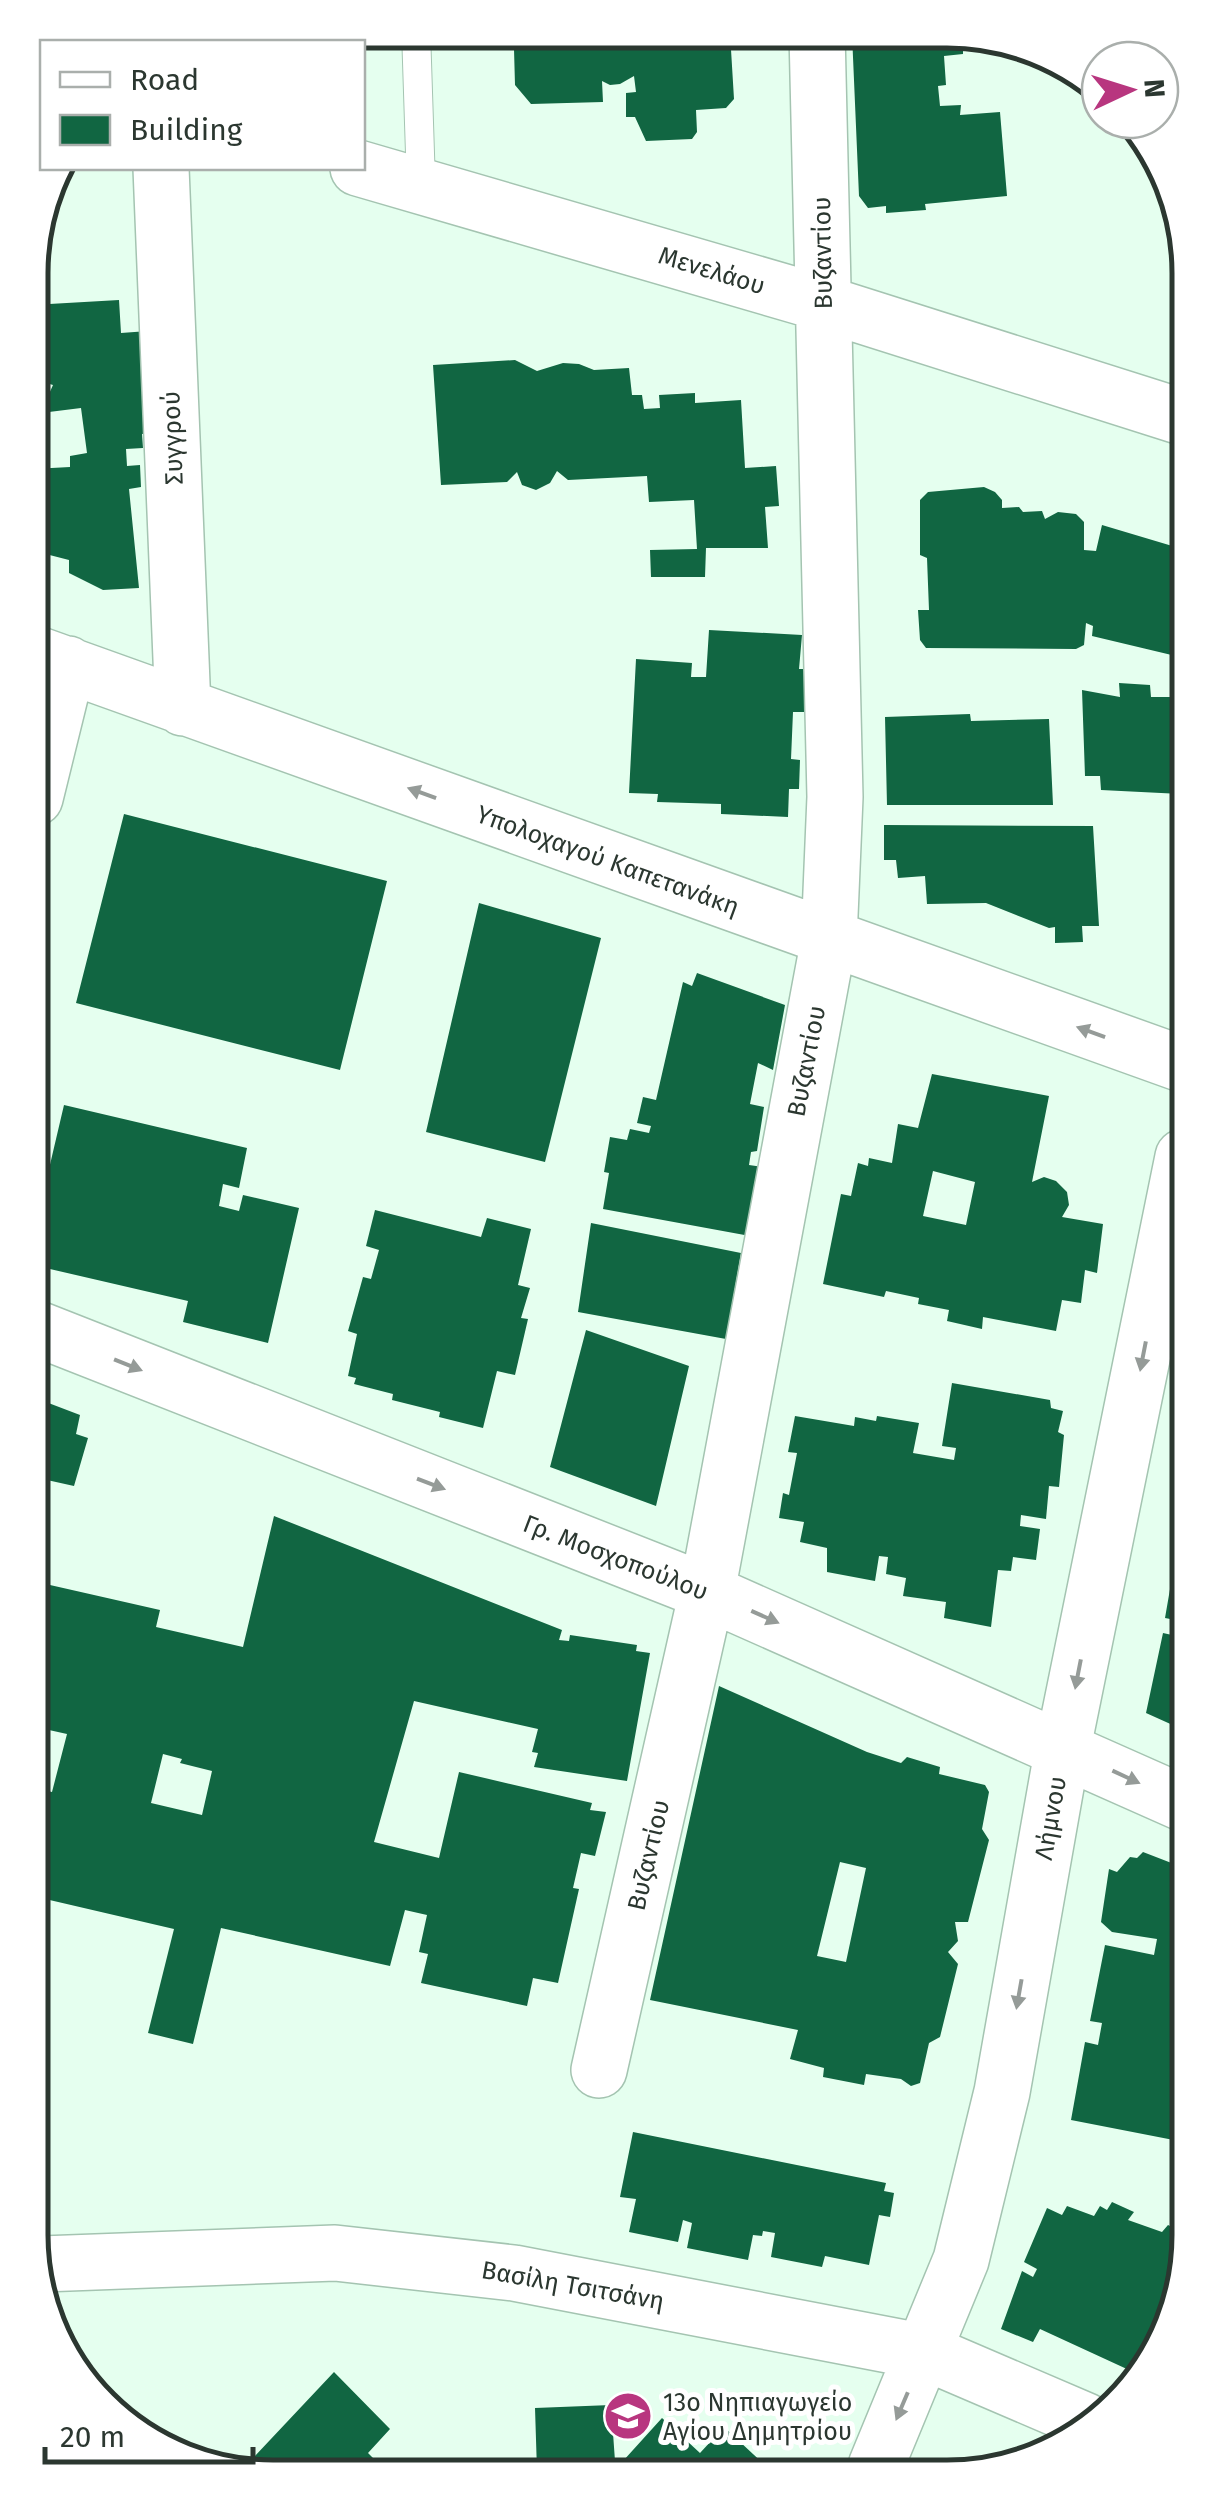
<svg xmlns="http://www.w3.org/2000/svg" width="1220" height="2507" font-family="'Fira Sans',sans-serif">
<rect width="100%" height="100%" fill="#e5ffef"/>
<path fill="#116642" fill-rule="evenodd" d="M498,31L730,33L734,99L726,108L696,110L697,132L692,139L646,141L635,117H626V93L636,92L634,76L620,84L610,85L602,81L603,102L531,104L515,85L514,49L500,50Z
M852,34H976V37L963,38V54L944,56L946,85L938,86L940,106L961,105L960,115L1000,112L1007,196L925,204L926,210L886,213V206L868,208L859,196Z
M119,300L121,333L148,331L154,433L142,434L143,448L126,449L127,466L140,465L141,487L129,489L139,588L103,590L69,573V560L34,551L33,469L70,467V456L87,453L81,408L49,412L44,405L53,385L33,379L32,305Z
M515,360L537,371L563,363L579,364L594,370L629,368L632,395H642L644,409L660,408L659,395L695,393V403L741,400L745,468L776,466L779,506L765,507L768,548H706L705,577H651L650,550L697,549L694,500L649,502L647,476L568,480L557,471L550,483L536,490L522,485L517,472L507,482L441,485L433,365Z
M984,487L995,492L1002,500V508L1019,507L1023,512L1042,511L1045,519L1058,512L1076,514L1084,522V550L1096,551L1102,525L1179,548L1180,657L1092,636L1093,626L1086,623L1084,645L1076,649L926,648L920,640L918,610H929L927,558L920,555V500L928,492Z
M709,630L802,635L799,669H808L806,712H793L791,759L800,760L799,789H789L788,817L721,814V804L657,802L658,794L629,793L636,659L692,663L691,677H706Z
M1119,683L1150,685L1151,697H1180L1181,794L1101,790L1100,776H1085L1082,690L1120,697Z
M970,714L971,721L1049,719L1053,805H887L885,717Z
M124,814L387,881L340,1070L76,1003Z
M884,825L1093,826L1099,926H1082L1083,942L1055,943V927L1049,928L986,903L927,904L925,876L898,878L896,860H884Z
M479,903L601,938L545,1162L426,1132Z
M697,973L785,1005L773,1070L758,1063L750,1104L764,1107L757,1151L751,1152L749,1165L763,1167L750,1236L603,1209L609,1173L604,1172L610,1137L627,1140L630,1129L649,1133L651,1126L637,1123L643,1097L656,1100L683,982L692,986Z
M932,1074L1049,1096L1032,1182L1044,1177L1056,1181L1067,1192L1069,1205L1062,1217L1103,1224L1097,1273L1085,1270L1081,1303L1062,1300L1056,1331L983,1317L982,1329L947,1321L949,1310L918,1304L919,1298L886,1291L884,1297L823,1284L841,1194L851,1196L858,1163L868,1166L869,1158L892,1163L898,1124L918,1128ZM933,1171L975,1182L966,1225L923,1216Z
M64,1105L247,1148L239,1188L223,1184L219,1206L239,1211L243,1195L299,1208L268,1343L183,1322L188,1301L37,1266V1220Z
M375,1210L481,1237L487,1218L531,1229L518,1285L530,1288L521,1318L528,1319L515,1375L497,1371L483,1428L439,1417L440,1412L392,1400L393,1394L354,1384L356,1378L348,1376L357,1334L348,1331L363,1277L371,1279L379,1250L366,1246Z
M591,1223L741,1253L726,1339L578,1312Z
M586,1330L689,1366L656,1506L550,1467Z
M952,1383L1050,1400L1051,1408L1063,1411L1058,1432L1064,1435L1059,1487L1049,1486L1046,1519L1021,1515L1020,1526L1040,1529L1036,1560L1013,1557L1011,1571L998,1570L991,1627L944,1618L946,1602L903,1596L906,1578L886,1574L888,1557L879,1556L875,1581L827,1572V1548L800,1542L804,1522L779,1518L783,1493L789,1495L797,1453L788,1452L795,1416L854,1426L855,1417L876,1421L877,1416L919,1423L913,1453L954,1460L956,1448L942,1446Z
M38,1399L80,1415L76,1434L88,1438L74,1486L38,1478Z
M1183,1514L1185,1515L1186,1622L1165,1618Z
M274,1516L562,1630L559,1640L569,1641L570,1635L637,1645L636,1651L650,1653L627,1781L534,1767L538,1753L532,1752L538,1729L414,1701L374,1842L439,1858L459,1772L592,1803L590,1810L606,1812L595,1856L581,1853L573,1888L579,1889L558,1983L533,1978L527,2006L421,1983L428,1954L419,1952L427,1915L405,1910L390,1966L221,1928L193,2044L148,2033L174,1929L41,1898L40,1789L52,1792L67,1734L40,1728L39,1604L46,1605L50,1585L160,1610L156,1627L243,1647ZM163,1754L182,1759L180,1763L212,1771L202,1815L151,1803Z
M1185,1625H1186V1731L1146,1713L1163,1633L1181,1637Z
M719,1686L867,1752L901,1763L907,1757L940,1767L939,1774L985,1785L989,1792L982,1829L989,1840L968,1922H955L958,1941L948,1952L958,1964L940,2037L929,2043L920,2083L911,2086L901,2079L866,2074L864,2085L823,2077L824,2068L790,2059L798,2030L650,2000ZM840,1862L866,1868L846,1962L817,1956Z
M1143,1852L1187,1869L1189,2143L1071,2120L1085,2042L1098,2045L1102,2023L1090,2021L1105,1945L1154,1955L1157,1939L1112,1932L1101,1922L1109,1869L1117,1872L1130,1857L1137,1858Z
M633,2132L886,2183L884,2191L894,2193L890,2217L879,2215L869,2265L825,2256L822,2267L771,2257L775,2233L763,2231L762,2236L753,2235L748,2260L687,2248L692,2223L683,2220L678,2242L629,2232L636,2199L620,2197Z
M1112,2202L1134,2212L1128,2220L1162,2232L1168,2225L1189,2235V2251L1145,2368L1132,2363L1129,2370L1040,2329L1033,2342L1001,2329L1022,2271L1033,2277L1037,2269L1024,2262L1047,2208L1062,2215L1067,2206L1094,2216L1100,2206L1107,2210Z
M334,2372L390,2429L368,2453L388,2473L238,2474Z
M611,2405L615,2461H623L662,2418L700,2453L724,2427L768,2468L537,2471L535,2408Z"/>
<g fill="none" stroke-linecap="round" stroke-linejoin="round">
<g stroke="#a4c4b1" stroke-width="30">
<path id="lane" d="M416,31L421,184"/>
</g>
<g stroke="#a4c4b1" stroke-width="58">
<path id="street" d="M161,168L183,708
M358,168L822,303L1179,416
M34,653L1182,1064
M35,798L68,664
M38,1329L707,1592L1187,1805
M599,2070L707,1592L829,939L835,797L817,33
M42,2264L335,2253L514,2273L925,2352L1086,2421
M876,2466L961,2260L1002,2092L1063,1747L1183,1157"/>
</g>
<use href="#lane" stroke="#fff" stroke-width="28"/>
<use href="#street" stroke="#fff" stroke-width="55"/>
</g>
<defs><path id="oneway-solid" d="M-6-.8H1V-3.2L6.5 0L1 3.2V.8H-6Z" transform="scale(2.5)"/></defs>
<g fill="#959b98">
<use href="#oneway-solid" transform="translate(422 793) rotate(-160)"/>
<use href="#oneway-solid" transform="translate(1091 1032) rotate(-160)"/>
<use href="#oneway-solid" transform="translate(1143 1356) rotate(101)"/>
<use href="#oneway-solid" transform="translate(128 1365) rotate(22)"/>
<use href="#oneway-solid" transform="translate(431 1484) rotate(21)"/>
<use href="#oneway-solid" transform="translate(765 1617) rotate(24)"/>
<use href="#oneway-solid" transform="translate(1078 1674) rotate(101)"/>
<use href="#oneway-solid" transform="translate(1126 1777) rotate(25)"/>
<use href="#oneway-solid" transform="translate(1019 1994) rotate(100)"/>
<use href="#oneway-solid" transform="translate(902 2406) rotate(113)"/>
</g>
<defs>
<g id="school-disc" transform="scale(2.5)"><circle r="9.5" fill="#b8367f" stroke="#fff"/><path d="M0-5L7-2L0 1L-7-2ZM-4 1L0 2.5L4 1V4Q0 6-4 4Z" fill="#fff"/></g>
</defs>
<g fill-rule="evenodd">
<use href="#school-disc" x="628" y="2416"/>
</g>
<g text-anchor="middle" stroke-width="10" stroke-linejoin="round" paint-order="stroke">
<g font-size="25" fill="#2b3730" stroke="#fff">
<text transform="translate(822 253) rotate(-91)" y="9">Βυζαντίου</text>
<text transform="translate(712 270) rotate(17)" y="9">Μενελάου</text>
<text transform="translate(172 438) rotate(-92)" y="9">Συγγρού</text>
<text transform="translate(608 860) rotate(20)" y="9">Υπολοχαγού Καπετανάκη</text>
<text transform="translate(806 1061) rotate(-79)" y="9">Βυζαντίου</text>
<text transform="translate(616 1557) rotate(21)" y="9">Γρ. Μοσχοπούλου</text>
<text transform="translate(1050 1818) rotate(-80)" y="9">Λήμνου</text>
<text transform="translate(648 1855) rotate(-77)" y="9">Βυζαντίου</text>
<text transform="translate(573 2285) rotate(10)" y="9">Βασίλη Τσιτσάνη</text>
</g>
<g font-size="25" fill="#2b3730" stroke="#fff" text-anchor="start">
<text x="663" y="2411">13ο Νηπιαγωγείο<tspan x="663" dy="29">Αγίου Δημητρίου</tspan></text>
</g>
</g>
<path d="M0 0H1220V2507H0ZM273 48H947A225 225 0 0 1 1172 273V2235A225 225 0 0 1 947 2460H273A225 225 0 0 1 48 2235V273A225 225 0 0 1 273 48Z" fill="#fff" fill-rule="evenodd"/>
<path fill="none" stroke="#2b3730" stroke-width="5" d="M273 48H947A225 225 0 0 1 1172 273V2235A225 225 0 0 1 947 2460H273A225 225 0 0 1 48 2235V273A225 225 0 0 1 273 48Z"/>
<rect x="40" y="40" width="325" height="130" fill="#ffffff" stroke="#aaafac" stroke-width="2.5"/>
<rect x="60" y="72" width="50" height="15" fill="#ffffff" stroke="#aaafac" stroke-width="2.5"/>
<text x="130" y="90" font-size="30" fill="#2b3730">Road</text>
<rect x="60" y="115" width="50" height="30" fill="#116642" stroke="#aaafac" stroke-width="2.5"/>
<text x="130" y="140" font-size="30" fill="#2b3730">Building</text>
<g transform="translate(1130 90) rotate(86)"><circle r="48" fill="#ffffff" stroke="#aaafac" stroke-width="2.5"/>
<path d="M0-8L18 38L0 25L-18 38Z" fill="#b8367f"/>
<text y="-15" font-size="28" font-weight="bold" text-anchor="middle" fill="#2b3730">N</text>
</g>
<path d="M45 2447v15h208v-15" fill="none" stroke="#2b3730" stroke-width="5"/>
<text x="60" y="2447" font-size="30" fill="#2b3730" stroke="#ffffff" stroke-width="8" paint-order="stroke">20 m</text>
</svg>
